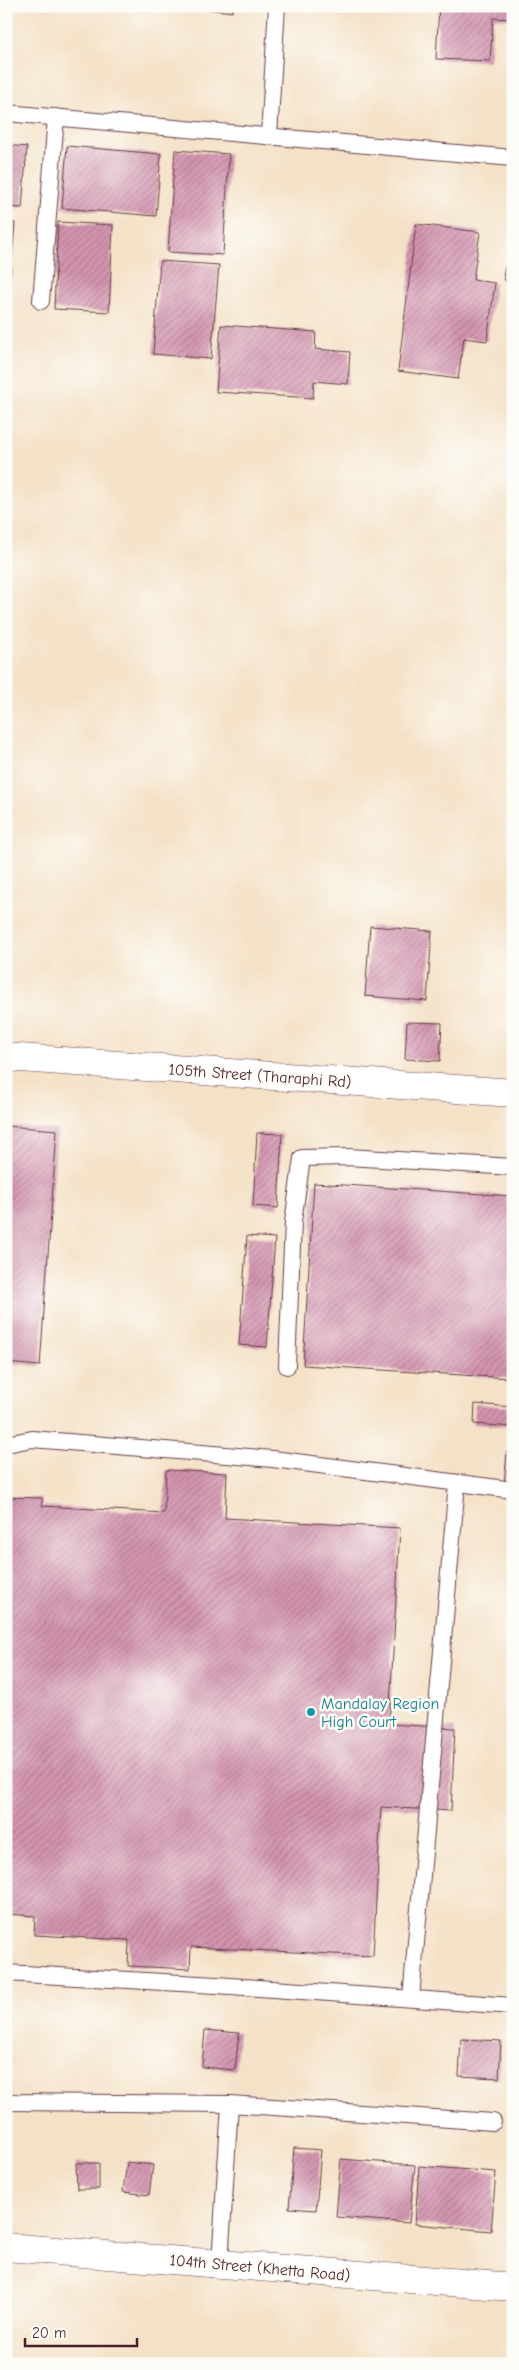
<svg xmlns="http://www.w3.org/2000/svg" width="519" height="2370" font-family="'Comic Neue',sans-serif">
<defs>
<pattern id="building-hatch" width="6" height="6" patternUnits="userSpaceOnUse" patternTransform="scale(1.25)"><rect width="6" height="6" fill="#d394b0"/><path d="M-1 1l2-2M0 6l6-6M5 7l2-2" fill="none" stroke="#ad788f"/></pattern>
</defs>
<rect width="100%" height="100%" fill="#fdfcf7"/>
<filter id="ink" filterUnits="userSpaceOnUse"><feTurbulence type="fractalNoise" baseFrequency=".02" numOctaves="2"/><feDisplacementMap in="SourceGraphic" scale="10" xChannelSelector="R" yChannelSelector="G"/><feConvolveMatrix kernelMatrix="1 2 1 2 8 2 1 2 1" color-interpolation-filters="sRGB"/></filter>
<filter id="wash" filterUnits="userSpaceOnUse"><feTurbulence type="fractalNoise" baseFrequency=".0096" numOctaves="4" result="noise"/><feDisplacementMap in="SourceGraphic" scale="20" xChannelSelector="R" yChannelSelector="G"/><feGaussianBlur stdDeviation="1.12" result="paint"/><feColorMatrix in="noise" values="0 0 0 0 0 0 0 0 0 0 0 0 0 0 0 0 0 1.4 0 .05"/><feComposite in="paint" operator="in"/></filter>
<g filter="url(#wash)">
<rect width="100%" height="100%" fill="#f4e2c8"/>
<g id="blocks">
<path fill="url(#building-hatch)" d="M184,6H233L232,12Z
M439,6H513V19L493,18L490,61L436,59Z
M6,145L27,147L22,208L6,207Z
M67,146L161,154L156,216L62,208Z
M175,150L229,154L223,255L168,252Z
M6,222L15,223L8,304H6Z
M58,222L113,225L109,312L54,309Z
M416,224L480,232L473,280L495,283L487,341L464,338L458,379L398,371Z
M160,261L219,265L211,359L153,354Z
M221,325L316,332L315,349L350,352L348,384L314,381L313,398L216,392Z
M370,926L432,931L427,1001L365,996Z
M407,1022L442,1023L440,1061L405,1059Z
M6,1126L57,1130L40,1366L6,1363Z
M257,1133L282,1134L278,1208L253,1206Z
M314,1183L513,1196V1319L509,1378L303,1365Z
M247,1236L275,1238L267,1347L239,1345Z
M475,1404L513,1407V1427L474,1424Z
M507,1452H513V1485L504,1484Z
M166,1470L227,1473L225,1518L400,1528L389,1724L455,1728L451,1811L381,1807L373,1956L191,1947L190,1969L128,1966L129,1940L34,1935L35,1916L6,1914V1497L42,1498V1506L164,1513Z
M205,2030L239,2033L235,2070L202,2067Z
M461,2039L501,2041L499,2078L459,2076Z
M294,2148L321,2150L316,2210L289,2208Z
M341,2159L415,2165L409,2223L336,2217Z
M127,2162L153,2165L149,2195L123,2192Z
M76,2163H99V2189H77Z
M419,2166L496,2172L491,2231L415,2224Z"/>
</g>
</g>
<g filter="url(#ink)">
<use href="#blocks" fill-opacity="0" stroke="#643c43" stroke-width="1"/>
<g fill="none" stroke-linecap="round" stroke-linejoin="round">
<g stroke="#643c43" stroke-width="18">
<path id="lane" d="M6,113L513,158
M269,136L277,6
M512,275L513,271
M41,301L56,117
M287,1366L293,1222L302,1158L348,1157L513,1167
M6,1444L32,1439L273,1459L513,1490
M6,1973L216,1985L513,2006
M411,1998L457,1483
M6,2102L230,2104L493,2122
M220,2263L230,2104"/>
</g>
<g stroke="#643c43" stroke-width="29">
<path id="street" d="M6,2247L513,2287"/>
</g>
<g stroke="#643c43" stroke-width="29">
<path id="secondary" d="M6,1057L513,1093"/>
</g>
<use href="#lane" stroke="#fff" stroke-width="16"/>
<use href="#street" stroke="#fff" stroke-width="28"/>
<use href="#secondary" stroke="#fff" stroke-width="28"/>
</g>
</g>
<circle fill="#0f9aa8" stroke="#fdfcf7" stroke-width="2" cx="311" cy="1712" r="5"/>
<g text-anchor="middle" stroke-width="5" stroke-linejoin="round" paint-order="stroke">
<g font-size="16" fill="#4a1f2b" stroke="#fdfcf7">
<text transform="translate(260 1075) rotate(4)" y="6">105th Street (Tharaphi Rd)</text>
<text transform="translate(260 2267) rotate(5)" y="6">104th Street (Khetta Road)</text>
</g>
<g font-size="16" fill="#0d838f" stroke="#fdfcf7" text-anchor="start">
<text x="321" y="1709">Mandalay Region<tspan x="321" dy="18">High Court</tspan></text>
</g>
</g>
<rect width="519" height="2370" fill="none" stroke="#fdfcf7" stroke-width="25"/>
<path d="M25 2338v8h112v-8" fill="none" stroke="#4a1f2b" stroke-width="2.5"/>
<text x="32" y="2338" font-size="15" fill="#4a1f2b" stroke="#fdfcf7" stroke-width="4" paint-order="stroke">20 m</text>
</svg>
